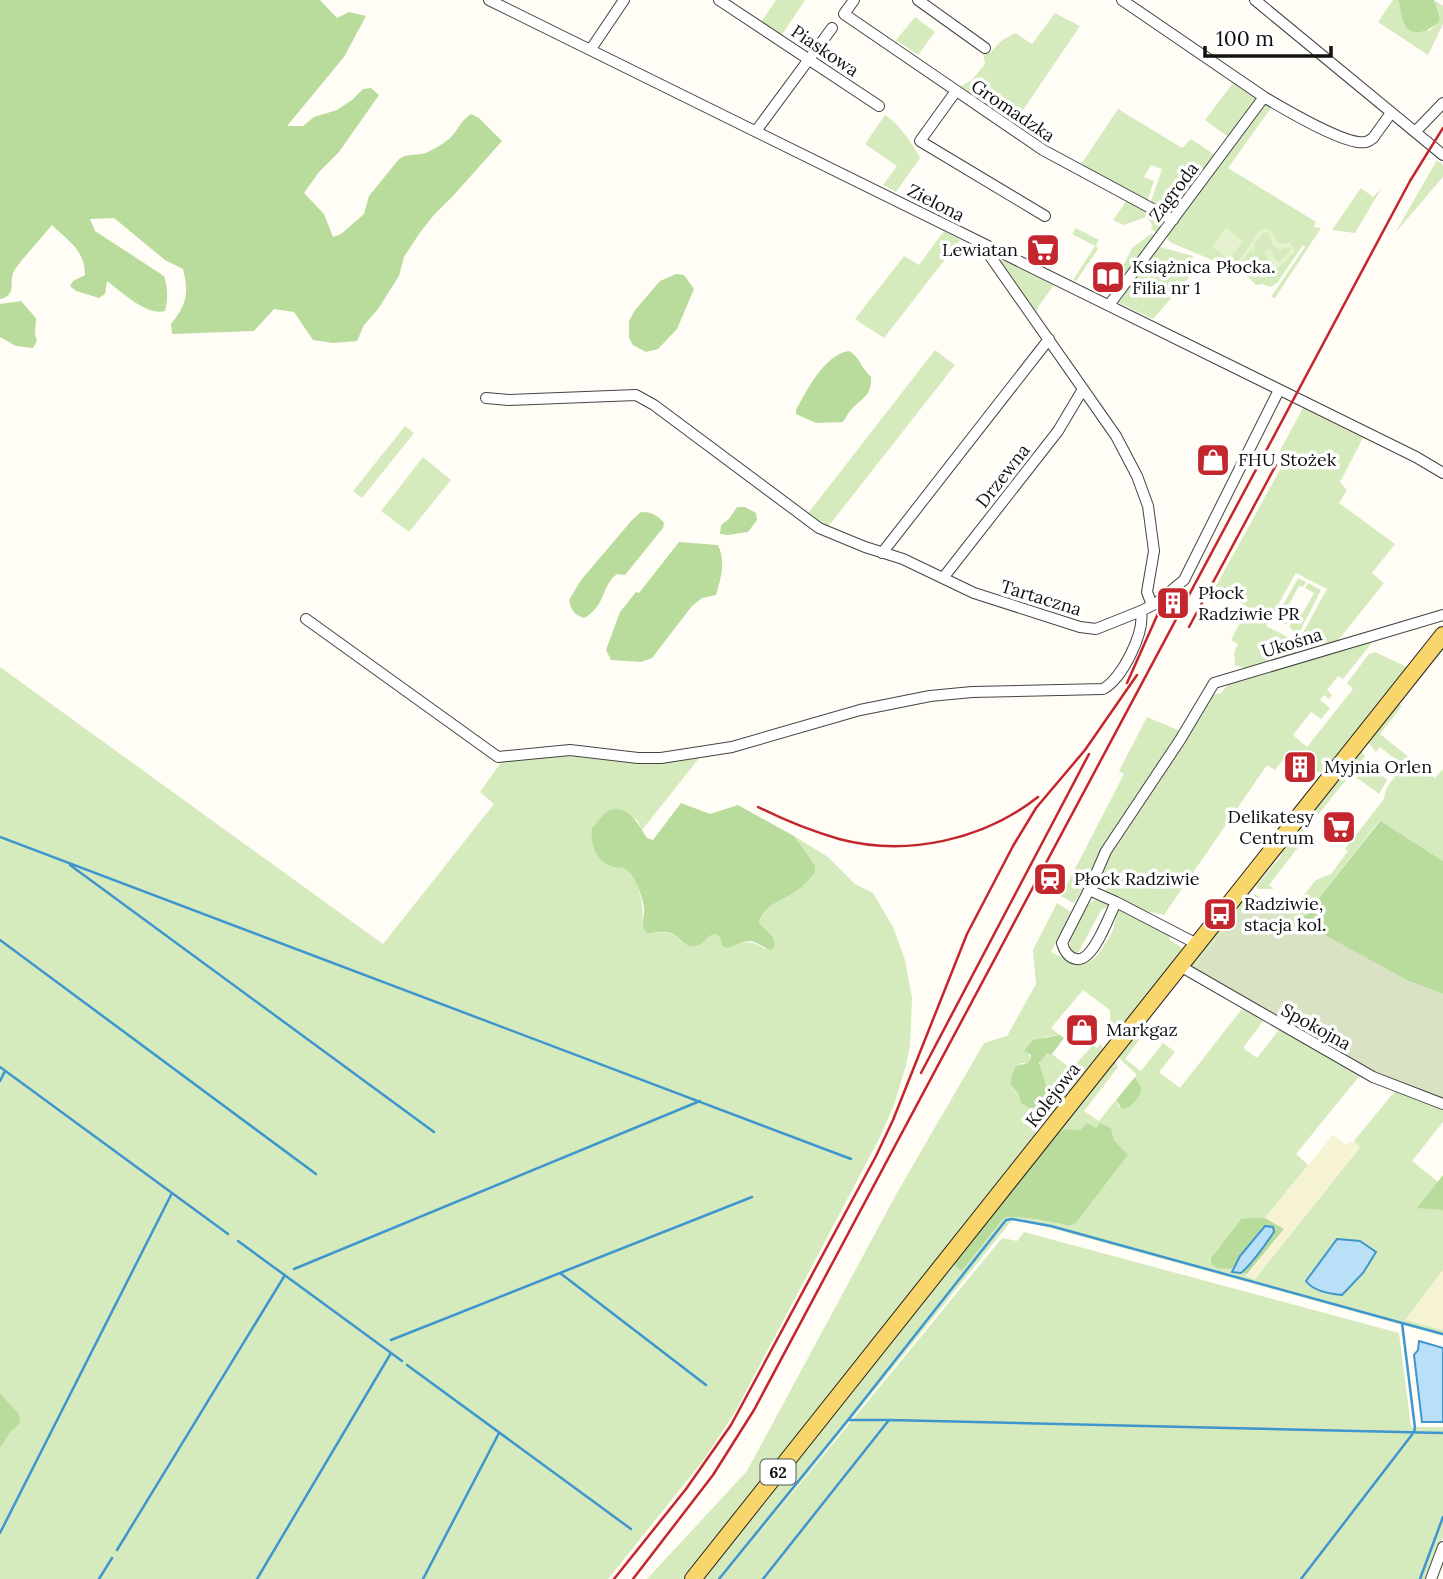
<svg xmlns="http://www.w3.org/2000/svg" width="1443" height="1579" font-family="Lora,serif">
<rect width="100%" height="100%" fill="#fffdf5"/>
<path fill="#f6f3d4" d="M1333,1135L1346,1145L1350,1141L1353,1143L1354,1141L1360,1146L1255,1279L1246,1276L1284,1229L1265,1218Z
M1443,1270V1330L1405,1320Z"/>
<path fill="#d5ebbd" d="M776,0H805L781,36L761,22Z
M1393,0H1398L1402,11L1429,31L1439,22L1440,16L1434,0L1443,6V24L1428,55L1378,22Z
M1055,13L1080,26L1013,125L961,86L972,80L985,64L983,54L986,51L990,53L1001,41L1015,33L1032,44Z
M915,17L935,32L918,55L896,40Z
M1233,83L1257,99L1228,137L1205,120Z
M1266,104L1271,108L1228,168L1316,222L1314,227L1321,228L1275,298L1271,297L1305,247L1303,245L1277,283L1270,287L1262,284L1256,285L1245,274L1172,243L1167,239L1168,232L1260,106Z
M1118,109L1182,148L1191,139L1215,155L1175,208L1160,209L1150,204L1162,169L1151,165L1144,177L1154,181L1147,202L1080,166Z
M885,115C901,126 911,142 920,158L896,192L883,185L897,166L865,144Z
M1437,160L1443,165V177L1395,233Z
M1361,188L1373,197L1381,189L1355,233L1332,230Z
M1127,200L1162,220V226L1157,234L1151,228L1152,224L1146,217L1124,225L1113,220Z
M1076,228L1099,240L1096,245L1098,249L1076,281L1073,280L1095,246L1072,234Z
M944,231L960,240L884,338L855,319L904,256L919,265Z
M1152,233L1155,236L1108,296L1132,248Z
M1160,247L1193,256L1190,264L1197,268L1183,284L1177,280L1168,290L1174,295L1153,319L1117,302L1156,248Z
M999,258L1054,285L1038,307L1035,315L996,259Z
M935,350L955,365L827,528L806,516Z
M1303,408L1363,438L1340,482L1347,490L1339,503L1395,544L1372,573L1384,583L1336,643C1322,646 1316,644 1305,636L1304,631L1327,589L1296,573L1266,626L1305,646L1300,654L1247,669L1235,665L1234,653L1238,644L1231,640L1248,607L1215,588L1283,464L1276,458Z
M405,426L414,433L362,498L353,491Z
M423,457L451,480L409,532L381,511Z
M1298,578L1306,582L1303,587L1299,586L1288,606L1295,610L1286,625L1275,619Z
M1308,583L1321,590L1299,633H1296L1289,627L1298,612L1302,614L1314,593L1305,588Z
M1374,637L1371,644L1343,679L1338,676L1327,690L1332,695L1329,699L1324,695L1320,700L1330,708L1321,719L1311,712L1293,735L1307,747L1353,689L1347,683L1369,654L1375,652L1407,667L1323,772H1316L1291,754L1286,756L1275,770L1267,765L1164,915L1142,910L1106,892V887L1094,880L1106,855L1188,738L1190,727L1212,695L1221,693L1232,680Z
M0,667L383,944L494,804L480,792L502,761L564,753L700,757L642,830L637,820L608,811L602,819L610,866C615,867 622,867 627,870C639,877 645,910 642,923L654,933C667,931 673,933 682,942L705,940L713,934L720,937L722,946C744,946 745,936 765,949L775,944L773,937L759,923C763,904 784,900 798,890C804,886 809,879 815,873V865L794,836L828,857L855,884L873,893L893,927L905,960L912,998L910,1046L906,1065L894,1105L879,1139L735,1412L705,1458L608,1579H0V1448L19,1414L0,1393Z
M1399,704L1402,706L1380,734L1435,778L1443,769V861L1379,821L1300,922L1253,896L1191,972L1190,966L1247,894L1256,895L1289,913L1316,880L1331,874L1348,851L1345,849L1384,799C1384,787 1396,776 1404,766L1380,747L1376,752L1368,742Z
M1147,717L1180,731L1074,903L1061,896L1124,774L1119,771Z
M1361,751L1365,756L1298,840L1299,846L1269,885L1274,889H1258L1256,886L1281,856L1282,850Z
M1366,763L1387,780L1379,794L1356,777Z
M1094,900L1104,901L1109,906L1101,910L1077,955L1071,951C1066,935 1081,909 1094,900Z
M1057,903L1071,912L1051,952C1074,963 1086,974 1103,947C1107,940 1112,934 1114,927C1116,920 1115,916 1119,910H1123L1169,934L1170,940L1181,947L1182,951L1114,1036L1108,1035L1110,1032V1010L1083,990L1051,1028L1060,1035L1044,1037L1028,1054L1031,1058L1028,1063H1021L1010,1080C1013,1095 1027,1101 1040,1108L1047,1088L1039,1066L1041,1060L1048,1054H1052L1071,1069L1093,1045L1097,1048L1101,1044L1104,1051L1054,1114L1038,1126L1032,1142L981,1205L972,1213L957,1236L683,1579H647L747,1471L898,1191L984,1043L1007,1036L1036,984L1033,950Z
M1242,1009L1264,1020L1243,1048L1257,1058L1281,1027L1361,1074L1296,1154L1308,1165L1265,1218L1241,1219L1209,1260L1211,1264L1232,1269V1272L1246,1274V1276L1255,1279L1360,1147L1354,1141L1395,1091L1443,1109V1122L1412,1161L1438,1182L1418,1207L1443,1210V1270L1405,1320L1443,1330V1336L1043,1226L1012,1220L753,1541L1002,1238L1017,1241L1024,1232L1399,1333L1411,1427H1443V1537L1428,1579H703L953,1264L963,1270L1004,1218C1018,1215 1056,1222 1069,1226L1076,1223L1128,1155L1114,1140L1112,1133L1096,1128L1080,1130L1065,1129L1055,1135L1114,1061L1118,1067L1084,1111L1099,1121L1116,1100L1119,1107C1132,1103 1138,1101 1142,1088L1135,1077L1137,1075L1118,1057L1142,1026L1147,1029L1125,1059L1141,1071L1163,1043L1175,1052L1159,1072L1180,1088Z"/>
<path fill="#b9dc9c" d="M0,0H320L337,18L349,12L366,16L344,57L287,126H303L314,117L337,110L352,100L363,89L371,88L379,95L339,152L319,172L304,193L324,214L333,237L341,234L364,214L369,196L399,159C408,152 421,157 430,151C436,148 444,143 449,139C458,131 459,122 471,114L479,118L502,141L453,196L433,216L419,234L404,257L399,276L378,309L364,325L357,341L333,343L313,340L294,312L274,309L254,331L172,334L171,324C187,304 189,293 183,269L165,260L114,218L90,219L95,231L164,276C168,288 168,299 165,311C146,316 122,292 107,281L105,294L99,298L76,291L70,286L73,281L85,275C85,250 68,241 52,225C44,235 17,264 13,273C9,285 17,295 0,299Z
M1398,0H1434L1440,17L1439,22C1430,30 1411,40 1404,23C1401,16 1401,7 1398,0Z
M676,274L684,275L694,289L677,329L658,349L646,352L633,345L629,338V321L635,310L660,281Z
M21,301L36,318L35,334L37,341L33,348L16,346L0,337V304Z
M849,351C859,356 861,368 871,377C872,398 860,398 850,411C847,415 845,419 843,422L816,423L796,414V410C807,390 824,355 849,351Z
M737,507H745L756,513L757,520L748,532L728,535L720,534L721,525L729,519Z
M641,512C651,512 658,515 664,523L663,528L625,575L617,574C601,586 606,606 584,618C574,615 571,610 569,600L581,580L632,520Z
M679,542L718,545C726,562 721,578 716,595L702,598L692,606L652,658L641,662L611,660L606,650L620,612L636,592L639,593Z
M681,803L710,814L738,805L794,836L815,865V873C809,879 804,886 798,890C785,900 763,904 759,923L773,937L775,944L772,950C763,949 759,942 750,941C743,941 734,946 727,948L722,946L720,937L714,934C706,937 703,945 695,946C684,948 680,936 670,933C663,930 655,933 647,933C639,924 645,918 644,908C643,898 636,879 629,872C625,867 620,868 614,867C596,862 590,844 592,828C597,823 603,814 608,811C627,801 640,827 647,838L653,840Z
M1380,821L1443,861V994L1408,981L1300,922Z
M1060,1035L1064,1038L1052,1054H1047L1039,1063L1047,1088L1040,1108L1035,1111L1022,1104L1019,1095L1011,1085L1010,1080L1016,1066L1028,1063L1031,1058V1055L1024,1051L1033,1040Z
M1135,1077L1142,1088C1139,1098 1133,1107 1122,1109L1116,1100Z
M1087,1123L1096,1128L1100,1123L1111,1128L1114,1140L1128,1155L1076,1223L1069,1226C1055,1222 1018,1215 1004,1218L962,1271L953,1264L1055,1135L1065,1129L1080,1130Z
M1443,1175V1210L1417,1208Z
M1250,1218H1265L1284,1229L1247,1274L1241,1273L1274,1233L1261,1231L1232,1269L1218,1268L1211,1264L1210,1259L1241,1219Z
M0,1393L19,1414L20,1423L11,1431L0,1448Z"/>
<path fill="#d9e3c4" d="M1253,895L1408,981L1443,994V1101L1381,1077L1191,972Z"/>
<path fill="#e6f2cf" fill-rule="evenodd" d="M1226,228L1243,241L1229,260L1212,247Z
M1265,228L1272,232L1278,244L1290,243L1295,251L1270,276L1263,278L1251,268L1241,269L1238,263L1258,232ZM1265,232L1268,233L1274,247L1281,249L1290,247L1291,250L1279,262L1274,258L1271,249L1264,251L1272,266L1269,273L1265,274L1252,265H1244L1242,263L1251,249L1254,253L1255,243Z"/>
<path fill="#b9e0f7" stroke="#3f96cf" stroke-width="2" d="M1265,1226L1273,1227L1274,1232C1264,1246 1254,1262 1241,1273L1232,1272L1240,1256Z
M1337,1239L1360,1241L1376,1252L1363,1273L1342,1295C1331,1294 1313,1291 1306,1281Z
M1419,1341L1443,1348V1422H1422L1414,1355L1418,1350Z"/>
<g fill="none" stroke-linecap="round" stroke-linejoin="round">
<path stroke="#3f96cf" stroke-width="2.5" d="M0,837L851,1159
M70,865L434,1132
M0,940L316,1174
M0,1067L228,1234
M0,1081L5,1071
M238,1241L402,1361
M294,1269L700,1101
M560,1273L752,1197
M391,1340L560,1273L706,1385
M407,1365L631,1529
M889,1420H848L1006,1220L1012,1219L1051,1226L1402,1323
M0,1533L172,1193
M117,1550L285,1275
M99,1579L112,1558
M257,1579L391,1353
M423,1579L499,1433
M719,1579L848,1420
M763,1579L889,1420L1443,1433
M1301,1579L1414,1432L1415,1428L1402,1323L1443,1334
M1420,1579L1443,1517"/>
<g stroke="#444" stroke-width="12">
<path id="street" d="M489,0L1416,457L1443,473
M719,0L879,106
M854,0L844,14L1043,150L1173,220
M918,0L985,48
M1255,0L1443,155
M591,49L624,0
M956,91L920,141L1045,216
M1264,97C1284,109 1336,139 1358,142C1365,143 1368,142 1373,138L1391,113
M756,131L832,28
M1415,132L1443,103
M983,246L1116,436L1137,476L1148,506L1154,551L1147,592L1152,605
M1109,305L1264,97L1122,0
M486,398L509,400L636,395L654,405L819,528L865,547L903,559L974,593L1080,627L1096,629L1141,611L1155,604L1184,580L1279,390
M882,553L1049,339
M943,578L1058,431L1083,389
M306,619L498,757L570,750L638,758H661L732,747L860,710L930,696L972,692L1103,689C1122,679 1145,633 1141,611
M1089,890L1116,902
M1197,944L1116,902C1109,916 1093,963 1076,959C1067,957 1064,950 1062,943L1089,890L1106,851L1180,740L1214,683L1443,615
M1180,966L1373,1077L1443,1104
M1431,1579L1443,1547"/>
</g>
<g stroke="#222" stroke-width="18">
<path id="primary" d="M693,1579L1443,635"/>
</g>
<use href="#street" stroke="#fff" stroke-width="10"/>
<use href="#primary" stroke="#f9d66b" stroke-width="16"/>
<path stroke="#c4262e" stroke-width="2.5" d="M1189,627L1276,465
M1127,683L1160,609
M758,807C784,820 811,831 839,839C907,857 983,840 1038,797
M921,1073L1089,754
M614,1579L686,1489L731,1425L876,1156L893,1120L967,934L1013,846L1036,808L1085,750L1137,675
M633,1579L713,1475L754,1410L1410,181L1443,128"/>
</g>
<defs>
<g id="supermarket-square" transform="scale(1.75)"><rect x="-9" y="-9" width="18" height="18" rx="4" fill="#c4262e" stroke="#fff"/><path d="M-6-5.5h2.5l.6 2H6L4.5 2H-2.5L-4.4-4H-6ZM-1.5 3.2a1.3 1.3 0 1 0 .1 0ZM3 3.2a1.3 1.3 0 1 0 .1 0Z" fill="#fff"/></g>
<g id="library-square" transform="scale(1.75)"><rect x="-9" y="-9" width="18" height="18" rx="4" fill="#c4262e" stroke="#fff"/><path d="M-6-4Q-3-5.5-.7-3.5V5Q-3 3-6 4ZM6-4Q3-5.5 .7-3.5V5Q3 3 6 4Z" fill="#fff"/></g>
<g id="shop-square" transform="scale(1.75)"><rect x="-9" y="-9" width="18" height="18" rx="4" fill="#c4262e" stroke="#fff"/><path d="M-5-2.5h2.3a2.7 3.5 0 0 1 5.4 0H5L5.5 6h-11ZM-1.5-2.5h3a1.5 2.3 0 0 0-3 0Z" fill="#fff"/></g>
<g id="building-square" transform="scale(1.75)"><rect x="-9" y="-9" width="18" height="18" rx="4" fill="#c4262e" stroke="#fff"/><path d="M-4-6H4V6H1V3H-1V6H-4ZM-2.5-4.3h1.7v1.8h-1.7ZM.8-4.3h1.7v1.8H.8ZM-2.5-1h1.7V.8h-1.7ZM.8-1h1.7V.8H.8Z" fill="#fff"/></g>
<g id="station-square" transform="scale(1.75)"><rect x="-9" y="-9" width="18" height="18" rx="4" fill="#c4262e" stroke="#fff"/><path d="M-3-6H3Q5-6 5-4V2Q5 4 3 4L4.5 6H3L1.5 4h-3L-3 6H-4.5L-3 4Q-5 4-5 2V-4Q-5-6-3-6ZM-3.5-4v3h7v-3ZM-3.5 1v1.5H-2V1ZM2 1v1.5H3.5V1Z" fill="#fff"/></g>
<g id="bus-square" transform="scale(1.75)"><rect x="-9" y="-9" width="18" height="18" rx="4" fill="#c4262e" stroke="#fff"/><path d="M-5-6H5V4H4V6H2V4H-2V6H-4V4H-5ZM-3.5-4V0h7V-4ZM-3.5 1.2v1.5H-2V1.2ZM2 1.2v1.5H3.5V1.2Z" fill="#fff"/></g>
</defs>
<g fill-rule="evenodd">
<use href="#supermarket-square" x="1043" y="250"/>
<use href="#library-square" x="1108" y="277"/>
<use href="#shop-square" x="1213" y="460"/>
<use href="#building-square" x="1173" y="603"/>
<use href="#building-square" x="1300" y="767"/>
<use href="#supermarket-square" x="1339" y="827"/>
<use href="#station-square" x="1050" y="879"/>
<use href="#bus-square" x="1220" y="914"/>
<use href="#shop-square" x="1082" y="1030"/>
</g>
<g text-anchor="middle" stroke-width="7" stroke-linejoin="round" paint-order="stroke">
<rect fill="#fff" stroke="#585858" stroke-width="2" x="760.5" y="1459.5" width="35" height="25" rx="5"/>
<g font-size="16" font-weight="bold" fill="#111">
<text x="778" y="1478">62</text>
</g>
<g font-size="18" fill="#111" stroke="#fff">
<text transform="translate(825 51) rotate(34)" y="6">Piaskowa</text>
<text transform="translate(1013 111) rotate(34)" y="6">Gromadzka</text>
<text transform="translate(1174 192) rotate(-53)" y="6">Zagroda</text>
<text transform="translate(936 203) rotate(27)" y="6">Zielona</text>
<text transform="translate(1003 476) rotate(-52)" y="6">Drzewna</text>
<text transform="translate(1041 598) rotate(17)" y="6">Tartaczna</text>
<text transform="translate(1292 643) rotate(-17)" y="6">Ukośna</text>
<text transform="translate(1316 1027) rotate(29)" y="6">Spokojna</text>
<text transform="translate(1053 1095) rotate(-52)" y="6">Kolejowa</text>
</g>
<g font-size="18" fill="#111" stroke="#fff" text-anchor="start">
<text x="1018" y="256" text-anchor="end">Lewiatan</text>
<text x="1132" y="273">Książnica Płocka.<tspan x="1132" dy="21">Filia nr 1</tspan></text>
<text x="1238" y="466">FHU Stożek</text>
<text x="1198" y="599">Płock<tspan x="1198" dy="21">Radziwie PR</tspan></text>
<text x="1324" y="773">Myjnia Orlen</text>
<text x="1314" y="823" text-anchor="end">Delikatesy<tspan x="1314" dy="21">Centrum</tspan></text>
<text x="1074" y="885">Płock Radziwie</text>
<text x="1244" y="910">Radziwie,<tspan x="1244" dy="21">stacja kol.</tspan></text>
<text x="1106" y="1036">Markgaz</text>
</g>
</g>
<path d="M1205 46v10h126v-10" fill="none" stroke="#111111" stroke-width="3.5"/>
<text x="1216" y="46" font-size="21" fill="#111111" stroke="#ffffff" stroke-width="5" paint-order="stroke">100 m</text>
</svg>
